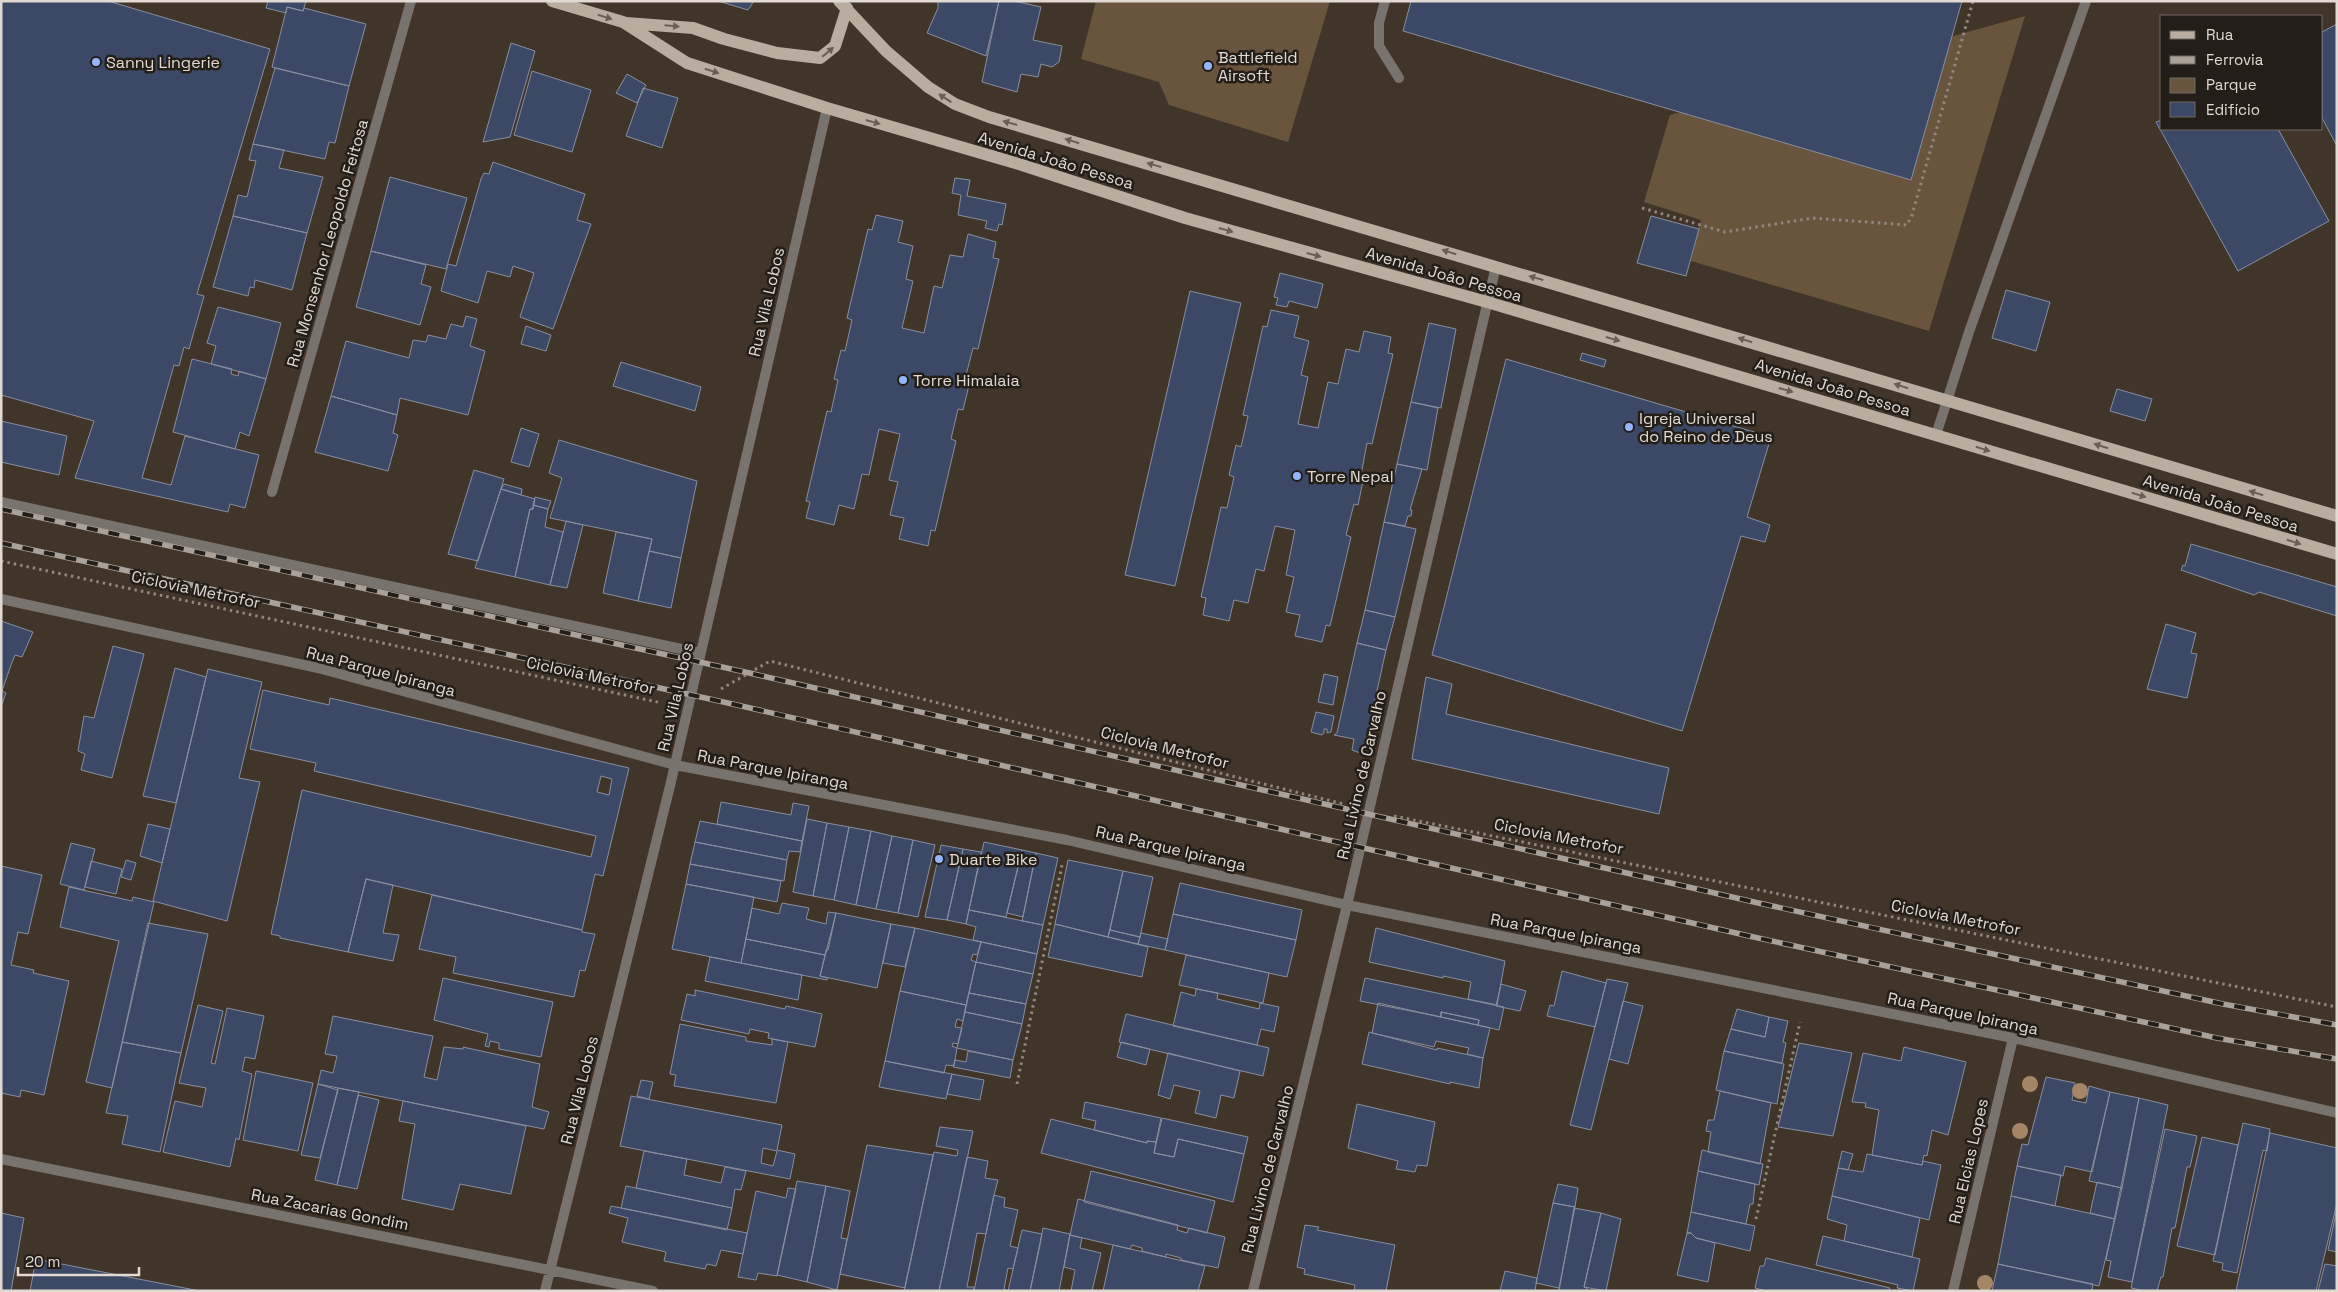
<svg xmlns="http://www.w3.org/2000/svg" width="2338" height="1292" font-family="'Space Grotesk',sans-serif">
<rect width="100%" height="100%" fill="#413529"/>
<path fill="#69543e" d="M1096,1H1330L1288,142L1169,105L1159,82L1081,59Z
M2025,16L1929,331L1691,261L1701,220L1644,202L1670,115Z"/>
<path fill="#3c4966" stroke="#878fa0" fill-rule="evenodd" d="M1,1H108L270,49L197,294L204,296L189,349L184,347L179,366L174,365L142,478L171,485L185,436L259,455L245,508L230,504L228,512L75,478L94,421L1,395Z
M268,1H306L303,11L287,7L286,13L266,8Z
M718,1H754L748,10Z
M999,1L986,56L927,33L938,8V1Z
M999,1H1014L1041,7L1033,40L1062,46L1059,62L1052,67L1041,64L1038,77L1021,74L1017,92L982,82Z
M1411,1H1962L1911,180L1403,31Z
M287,7L303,11L304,8L366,24L349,86L272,67Z
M2337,24V146L2322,118V32Z
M511,43L535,51L510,137L483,142Z
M275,68L349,86L335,143L329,142L325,159L253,144Z
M532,71L591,90L572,152L514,135Z
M627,74L646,85L637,103L616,93Z
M643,88L678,98L662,148L626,136Z
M2162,120V129H2278L2329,221L2238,271L2156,122Z
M253,144L284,150L279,168L323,177L307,233L233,216L238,195L247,197L256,161L249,160Z
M493,162L585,194L577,220L591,224L553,329L520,317L534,273L513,266L510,277L487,271L478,303L441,291L448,264L456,266L481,179L484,173L489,174Z
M390,177L467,198L446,269L371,251Z
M955,178L970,180L967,196L1006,204L1002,225L999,224L997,231L985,228L987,221L958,215L961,195L952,193Z
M876,215L903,221L898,242L913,246L906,279L913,281L902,328L924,333L934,286L942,288L950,255L963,257L968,234L996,242L993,258L999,259L978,349L973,348L965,379L970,381L963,410L958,409L951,439L956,441L935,531L931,530L928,546L899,539L904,518L890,515L898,482L889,480L900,434L879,429L869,475L862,474L854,509L839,505L834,525L806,518L810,502L806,501L827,411L831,412L838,380L834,379L841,350L845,351L852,320L847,318L868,229L872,230Z
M233,216L307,233L292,290L255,280L254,288L250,287L248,296L213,287Z
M1651,216L1699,229L1686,276L1637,263Z
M371,251L426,265L421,284L431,287L420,325L356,307Z
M1280,273L1323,284L1317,308L1289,301L1287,307L1276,305L1278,298L1274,297Z
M2006,290L2050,302L2036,351L1992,338Z
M1190,291L1241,303L1175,586L1125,575Z
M218,307L281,323L266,379L211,364L216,346L207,343Z
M1271,310L1299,316L1294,337L1309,341L1301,375L1308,377L1298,424L1318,428L1328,382L1338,384L1346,349L1359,352L1364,331L1391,337L1388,353L1393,354L1372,444L1367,443L1361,475L1364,476L1358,505L1354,504L1346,535L1351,537L1330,626L1326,625L1322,642L1295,636L1300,615L1286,612L1294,577L1286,575L1295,530L1275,526L1264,571L1256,569L1248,603L1234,600L1229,621L1203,615L1206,598L1201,597L1221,507L1227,508L1234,477L1229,475L1236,445L1241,447L1248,416L1243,415L1263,326L1267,327Z
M466,316L477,319L470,346L485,351L468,415L400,398L397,415L331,396L346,341L409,358L413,340L426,342L428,335L446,339L451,324L463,327Z
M1429,323L1456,329L1441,408L1411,402Z
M526,326L551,335L546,351L521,344Z
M1582,353L1606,360L1604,367L1580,360Z
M192,359L232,369L231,374L238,376L239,371L266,379L249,436L240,432L235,449L173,432Z
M1506,359L1771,437L1747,517L1770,525L1765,542L1741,536L1682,731L1432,655Z
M621,362L701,387L695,411L613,386Z
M2117,389L2152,399L2145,421L2110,411Z
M331,396L397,415L393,433L398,435L388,471L315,452Z
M1411,402L1438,408L1427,470L1397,464Z
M1,421L67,436L59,475L1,462Z
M521,428L539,434L529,467L511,462Z
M559,440L697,481L681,558L649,551L652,539L550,518L562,478L549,473Z
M1397,464L1422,469L1410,510H1412L1411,516H1408L1405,526L1384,522Z
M474,470L504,479L478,561L448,554Z
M504,484L522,489L521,495L501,489Z
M501,489L535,499L533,509H530L515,577L475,568Z
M535,497L551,501L548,509L533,505Z
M533,505L548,509L545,527L563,532L550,585L515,577L530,509H533Z
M566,521L583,525L567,588L550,585Z
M1384,522L1416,529L1395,617L1365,610Z
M616,532L652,539L638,601L603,593Z
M2191,544L2337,587V616L2259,592L2254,595L2181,570L2183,565L2185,566Z
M649,551L681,558L671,608L638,601Z
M1365,610L1395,617L1386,650L1357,643Z
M1,621L33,632L22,657L15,655L11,665L2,691L6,693L1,707Z
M2166,624L2196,633L2191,653L2197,654L2187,698L2147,689Z
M1357,643L1386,650L1363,754L1352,750L1354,739L1334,735L1337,733Z
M113,646L144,654L112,778L81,770L85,754L78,751L84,716L94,718Z
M175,668L206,677L176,803L143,796Z
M208,669L262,682L239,778L260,782L227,921L153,901Z
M1324,674L1338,677L1333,705L1318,702Z
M1426,677L1452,684L1446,714L1669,768L1659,814L1412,759Z
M263,690L329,705L330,698L629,768L603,876L595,874L582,930L366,879L348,952L280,938V936L271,934L302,790L591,857L596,836L314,771L316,763L250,749ZM601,776L612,779L609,795L597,792Z
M1316,712L1334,716L1331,732L1327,733V729H1324V733L1322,735L1311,732Z
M721,802L791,815L793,803L809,806L802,841L717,824Z
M807,819L827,823L813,896L793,892Z
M700,821L802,841L800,852L789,851L787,860L695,842Z
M827,823L849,827L834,900L813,896Z
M148,824L170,829L162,863L140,856Z
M849,827L871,831L856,905L834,900Z
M871,831L892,836L876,909L856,905Z
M892,836L913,840L898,913L876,909Z
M913,840L935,845L918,917L898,913Z
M695,842L787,860L784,881L690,864Z
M984,842L1022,850L1006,917L969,910Z
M71,843L95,849L84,890L60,884Z
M941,845L963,849L947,920L925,917Z
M963,849L981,852L966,924L947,920Z
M1022,850L1036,853L1023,917L1007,913Z
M1036,853L1058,858L1043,925L1022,921Z
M126,860L136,863L131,880L121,877Z
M1068,860L1123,871L1108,937L1055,924Z
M91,861L122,869L116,894L85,887Z
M690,864L781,881L777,902L686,884Z
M1,866L42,875L28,934L18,932L11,965L34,970L33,973L69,981L44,1095L21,1090L20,1097L1,1093Z
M1123,871L1153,877L1140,937L1110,930Z
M366,879L393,885L383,933L399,935L393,961L348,952Z
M1180,883L1302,910L1296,940L1173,914Z
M686,884L754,897L741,963L672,949Z
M69,887L132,901L133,897L154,902L112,1088L86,1082L119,941L60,927Z
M432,895L582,930V932L595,934L585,971L580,970L574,997L453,973L456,957L419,949Z
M782,903L809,908L806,919L826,924L828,912L836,913L828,950H826L825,955L746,939L752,908L779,914Z
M969,910L1043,925L1037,954L973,940L976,927L966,924Z
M836,913L891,924L877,988L820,976Z
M1173,914L1296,940L1287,977L1165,950Z
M148,923L208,934L181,1053L122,1042Z
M891,924L915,928L905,967L883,963Z
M1055,924L1148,947L1142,977L1048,957Z
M915,928L981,942L977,955L973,954L971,960L976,962L966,1005L900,991Z
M1376,928L1505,961L1497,1005L1468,999L1471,982L1443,976V978L1369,962Z
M1110,930L1140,937L1138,944L1108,937Z
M1141,933L1168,939L1165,950L1138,944Z
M746,939L825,955L820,976L828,978L827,980L741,963Z
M981,942L1037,954L1033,974L976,962Z
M1186,955L1269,973L1263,1003L1179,985Z
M710,957L802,975L798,1000L705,981Z
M976,962L1033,974L1026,1004L969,993Z
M1562,971L1606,983L1595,1027L1547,1016L1550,1005L1554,1006Z
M443,978L553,1002L541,1057L499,1049V1043L490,1041L489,1047L485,1046L488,1034L434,1020Z
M1365,978L1504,1007L1499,1030L1478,1025L1479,1020L1441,1012V1017L1360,1001Z
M1607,979L1628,983L1591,1130L1570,1125Z
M1501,984L1526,991L1520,1011L1496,1006Z
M1196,989L1218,993L1217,999L1259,1009L1260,1003L1279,1007L1274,1032L1261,1029L1257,1045L1173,1026L1181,992L1195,996Z
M695,990L785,1009L786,1006L822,1014L815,1047L768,1038L769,1033L750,1029L749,1034L681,1020L687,994L695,996Z
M900,991L966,1005L963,1021L957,1019L955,1027L962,1028L958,1044L953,1043L952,1046L957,1048L954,1066L946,1065L944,1073L885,1061Z
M969,993L1026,1004L1022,1024L965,1012Z
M1623,1001L1643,1006L1628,1064L1609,1059Z
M1378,1003L1490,1028L1483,1058L1467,1054L1469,1048L1436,1041L1434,1047L1372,1033Z
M198,1005L223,1011L211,1063L215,1064L227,1008L264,1016L255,1059L245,1057L242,1071L252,1074L239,1140L236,1138L230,1167L163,1152L175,1101L202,1107L206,1088L179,1083Z
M1737,1009L1769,1017L1765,1037L1731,1029Z
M965,1012L1022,1024L1013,1060L957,1048Z
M1441,1012L1479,1020L1478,1025L1441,1017Z
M1126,1014L1269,1048L1263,1076L1119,1042Z
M333,1016L433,1036L424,1077L437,1080L444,1047L463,1049V1047L540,1064L532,1107L549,1112L544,1129L318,1084L321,1070L333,1073L337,1056L325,1054Z
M1769,1017L1788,1021L1783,1042L1786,1043L1782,1063L1724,1051L1731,1029L1765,1037Z
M680,1024L746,1037V1041L772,1045V1039L788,1042L776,1103L674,1086L676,1075L670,1074Z
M1369,1032L1437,1050V1048L1483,1058L1479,1088L1450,1082V1084L1362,1064Z
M122,1042L181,1053L160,1152L122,1144L128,1116L106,1113Z
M1121,1042L1150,1049L1146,1065L1117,1057Z
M1799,1043L1852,1053L1833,1136L1778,1127Z
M1904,1047L1966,1062L1948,1135L1932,1130L1927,1156L1924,1155L1922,1165L1872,1155L1879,1110L1865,1107L1866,1103L1852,1102L1863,1053L1901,1061Z
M968,1051L1013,1060L1010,1078L953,1067L955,1060L966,1062Z
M1724,1051L1784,1064L1777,1104L1716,1090Z
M1168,1053L1240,1071L1234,1098L1221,1095L1216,1118L1195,1113L1200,1091L1174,1085L1170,1099L1158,1095Z
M885,1061L952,1074L946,1099L879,1087Z
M256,1071L313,1083L298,1151L243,1140Z
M952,1074L984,1080L980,1100L947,1094Z
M2046,1077L2075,1083L2072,1100L2086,1103L2089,1086L2110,1092L2092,1172L2065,1166L2063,1176L2017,1166L2022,1144L2028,1145Z
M641,1080L653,1082L649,1099L637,1096Z
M318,1084L338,1090L320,1158L301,1155Z
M338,1088L359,1092L337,1185L315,1180Z
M1720,1091L1771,1103L1760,1164L1708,1152L1711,1132L1706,1131L1708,1120H1714Z
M2110,1092L2139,1098L2122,1188L2089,1181Z
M358,1095L379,1100L357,1189L337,1185Z
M631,1096L782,1125L777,1150L795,1154L790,1179L620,1146ZM763,1148L777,1151L773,1166L761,1163Z
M2139,1098L2168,1105L2132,1282L2108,1277L2111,1261L2106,1260Z
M403,1101L526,1126L511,1194L460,1184L453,1210L402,1199L415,1124L399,1121Z
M1085,1102L1161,1118L1156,1142L1147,1141V1143L1094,1130L1096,1121L1082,1118Z
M1357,1104L1435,1122L1427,1166L1417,1165L1415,1172L1396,1169L1398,1161L1348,1148Z
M1162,1118L1248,1137L1244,1154L1178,1139L1174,1157L1154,1153Z
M1051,1119L1147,1143V1141L1156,1142L1154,1153L1174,1157L1178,1139L1244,1154L1233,1202L1041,1153Z
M2243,1123L2270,1129L2267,1151L2263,1150L2237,1273L2222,1270L2223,1263L2213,1261Z
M940,1127L973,1131L939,1291H904L934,1152L957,1156L958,1150L936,1146Z
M2165,1129L2197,1136L2190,1167H2187L2175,1228H2172L2163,1277H2161L2157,1291H2146L2131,1288Z
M2270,1133L2337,1148V1203L2316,1291H2236Z
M2202,1137L2238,1145L2215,1255L2177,1246Z
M867,1145L933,1155L905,1288L840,1274Z
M1702,1150L1763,1164L1759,1185L1698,1171Z
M644,1151L687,1159L684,1175L721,1183L725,1167L746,1171L741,1190L735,1189L732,1208L636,1188Z
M1842,1151L1853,1154L1848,1170L1838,1168Z
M1867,1154L1922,1165L1923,1161L1941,1165L1929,1220L1832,1196L1838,1168L1863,1172Z
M967,1157L988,1161L985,1178L998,1180L994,1195L986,1234L977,1233L967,1287H974V1291H939Z
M2017,1166L2061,1175L2055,1206L2011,1196Z
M1091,1171L1215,1201L1207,1233L1084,1202Z
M1698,1171L1755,1184L1753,1204H1750L1746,1224L1691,1212Z
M797,1181L826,1186L807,1282L777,1275Z
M2097,1182L2122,1188L2115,1219L2090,1213Z
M1558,1184L1578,1188L1575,1207L1553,1203Z
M626,1186L732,1208L727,1230L621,1208Z
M826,1186L850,1191L841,1238L847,1239L837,1290L807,1282Z
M788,1188L796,1189L777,1276L758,1273L756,1280L738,1277L756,1191L786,1198Z
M994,1195L1005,1198L1004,1207L1018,1210L1010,1246L1018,1248L1013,1269L1008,1268L1004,1289L1008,1291H974Z
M1832,1196L1920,1218L1912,1257L1844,1241L1847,1225L1827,1219Z
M2011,1196L2115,1219L2099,1286L1998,1264Z
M1078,1199L1178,1225L1177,1230L1187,1233L1189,1228L1225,1237L1218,1268L1181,1260V1258L1166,1254V1257L1142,1251V1248L1132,1245L1130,1249L1070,1235Z
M1553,1203L1575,1207L1559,1288L1536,1283Z
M611,1206L747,1233L743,1254L721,1250L716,1266L707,1264L705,1269L664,1261L666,1252L622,1242L628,1218L609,1213Z
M1574,1208L1601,1213L1584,1287L1587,1288V1291H1559Z
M2337,1209V1252L2328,1250Z
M1691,1212L1755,1226L1750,1251L1696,1238L1691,1233H1687Z
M1,1213L24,1218L11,1291H1Z
M1601,1213L1621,1219L1606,1291L1584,1287Z
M1305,1225L1319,1227L1317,1230L1395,1245L1386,1291H1354L1355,1285L1304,1274L1305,1269L1297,1267Z
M1043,1228L1070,1234L1059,1291H1030Z
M1022,1230L1042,1234L1040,1245L1030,1291H1008Z
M1687,1233H1691L1696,1238L1715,1243L1708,1282L1677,1275Z
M1070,1235L1082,1238L1080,1248L1101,1253L1092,1291H1071L1075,1270L1064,1267Z
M1823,1236L1920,1259L1913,1291L1897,1288L1898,1285L1816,1265Z
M1113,1245L1205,1266L1198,1291H1103Z
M1766,1258L1890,1288L1889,1291H1766L1755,1288L1760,1266H1764Z
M36,1259L200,1291H30Z
M1998,1264L2093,1284L2092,1291H1992Z
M2325,1264L2337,1266V1291H2318Z
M1505,1271L1537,1278L1535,1291H1500Z"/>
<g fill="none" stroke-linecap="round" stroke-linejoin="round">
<path stroke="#91877d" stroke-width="3" stroke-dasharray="2.5 4" stroke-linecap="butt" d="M1642,208L1725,232L1813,218L1907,225L1912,215L1973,1
M1,561L662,703
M721,689L770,661L1344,804
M1394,816L2337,1007
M1017,1084L1062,865
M1756,1219L1800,1022"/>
<path stroke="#79736d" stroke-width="10" d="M1385,1L1379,23V46L1399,78
M1936,435L1969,332L2086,1"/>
<path stroke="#79736d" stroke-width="10" d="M272,492L411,1
M1,502L700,653
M1,599L318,668L675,765L1067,840L1347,905L2013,1038L2337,1113
M1,1159L653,1291
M545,1291L670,786L827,108
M1253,1291L1347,905L1496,266
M1953,1291L2013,1038"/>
<path stroke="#baada0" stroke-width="12" d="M552,1L623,22L687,63L827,108L1022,165L1185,218L1487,302L2337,554
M839,1L886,51L928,87L955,104L989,117L2337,516
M626,23L693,28L724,39L777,53L820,58L835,46L847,8"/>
<g stroke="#aaa198" stroke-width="5.5">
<path id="rail" d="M1,509L745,672L1754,902L2223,1004L2337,1025
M1,543L737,705L1749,936L2217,1038L2337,1059"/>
</g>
<use href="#rail" stroke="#241e18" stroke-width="4" stroke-dasharray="11" stroke-linecap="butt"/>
</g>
<g fill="#a48566">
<circle cx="2030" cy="1084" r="8"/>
<circle cx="2080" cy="1091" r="8"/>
<circle cx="2020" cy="1131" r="8"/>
<circle cx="1985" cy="1283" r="8"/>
</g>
<defs><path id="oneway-solid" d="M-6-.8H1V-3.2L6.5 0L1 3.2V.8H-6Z" transform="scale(1.25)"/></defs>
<g fill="#685e55">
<use href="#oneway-solid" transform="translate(605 17) rotate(17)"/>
<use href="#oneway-solid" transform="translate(672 26) rotate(5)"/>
<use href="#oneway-solid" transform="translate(828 52) rotate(-40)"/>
<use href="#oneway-solid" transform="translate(712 71) rotate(18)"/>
<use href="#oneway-solid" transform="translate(945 98) rotate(-147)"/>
<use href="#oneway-solid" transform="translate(873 122) rotate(16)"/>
<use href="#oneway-solid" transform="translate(1010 123) rotate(-164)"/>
<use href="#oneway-solid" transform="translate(1072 141) rotate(-163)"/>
<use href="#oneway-solid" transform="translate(1154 165) rotate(-164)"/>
<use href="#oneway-solid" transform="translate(1226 230) rotate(16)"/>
<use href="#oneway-solid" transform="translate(1449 252) rotate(-163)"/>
<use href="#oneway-solid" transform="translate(1314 255) rotate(15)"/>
<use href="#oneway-solid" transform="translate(1536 278) rotate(-164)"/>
<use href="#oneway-solid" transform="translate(1613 339) rotate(16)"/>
<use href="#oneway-solid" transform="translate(1745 340) rotate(-163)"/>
<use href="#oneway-solid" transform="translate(1901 386) rotate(-163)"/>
<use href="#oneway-solid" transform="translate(1786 390) rotate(16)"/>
<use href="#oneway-solid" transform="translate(2101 446) rotate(-163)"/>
<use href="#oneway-solid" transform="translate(1983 449) rotate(17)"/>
<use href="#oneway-solid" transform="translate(2256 493) rotate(-163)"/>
<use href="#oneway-solid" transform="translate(2139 495) rotate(17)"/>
<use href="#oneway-solid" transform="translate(2294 542) rotate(17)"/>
</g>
<g fill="#95b6fd" stroke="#241e18" stroke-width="2">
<circle cx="96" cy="62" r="5"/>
<circle cx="1208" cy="66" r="5"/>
<circle cx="903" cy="380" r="5"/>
<circle cx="1629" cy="427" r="5"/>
<circle cx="1297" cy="476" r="5"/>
<circle cx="939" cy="859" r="5"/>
</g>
<g text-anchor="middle" stroke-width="5" stroke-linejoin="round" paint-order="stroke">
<g font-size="16" fill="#e2dad2" stroke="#241e18" text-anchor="start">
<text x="1218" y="63">Battlefield<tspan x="1218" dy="18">Airsoft</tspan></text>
<text x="106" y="68">Sanny Lingerie</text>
<text x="913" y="386">Torre Himalaia</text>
<text x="1639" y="424">Igreja Universal<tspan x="1639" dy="18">do Reino de Deus</tspan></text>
<text x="1307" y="482">Torre Nepal</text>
<text x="949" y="865">Duarte Bike</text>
</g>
<g font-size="16" fill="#e2dad2" stroke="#241e18">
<text transform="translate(1056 160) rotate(17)" y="6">Avenida João Pessoa</text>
<text transform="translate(327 243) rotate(-74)" y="6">Rua Monsenhor Leopoldo Feitosa</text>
<text transform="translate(1444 274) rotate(16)" y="6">Avenida João Pessoa</text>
<text transform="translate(766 302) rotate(-77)" y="6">Rua Vila Lobos</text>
<text transform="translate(1833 387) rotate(17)" y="6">Avenida João Pessoa</text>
<text transform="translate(2221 503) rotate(17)" y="6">Avenida João Pessoa</text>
<text transform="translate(196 589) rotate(12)" y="6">Ciclovia Metrofor</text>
<text transform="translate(381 671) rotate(15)" y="6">Rua Parque Ipiranga</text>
<text transform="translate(591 675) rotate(12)" y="6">Ciclovia Metrofor</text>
<text transform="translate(675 697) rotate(-77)" y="6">Rua Vila Lobos</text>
<text transform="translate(1165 747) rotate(14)" y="6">Ciclovia Metrofor</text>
<text transform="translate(773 769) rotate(11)" y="6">Rua Parque Ipiranga</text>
<text transform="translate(1361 775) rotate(-77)" y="6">Rua Livino de Carvalho</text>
<text transform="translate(1559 836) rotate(11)" y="6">Ciclovia Metrofor</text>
<text transform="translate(1171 848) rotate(13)" y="6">Rua Parque Ipiranga</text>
<text transform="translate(1956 917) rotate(11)" y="6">Ciclovia Metrofor</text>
<text transform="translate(1566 933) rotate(11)" y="6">Rua Parque Ipiranga</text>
<text transform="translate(1963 1013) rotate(12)" y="6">Rua Parque Ipiranga</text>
<text transform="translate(579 1090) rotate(-76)" y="6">Rua Vila Lobos</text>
<text transform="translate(1968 1161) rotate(-77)" y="6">Rua Elcias Lopes</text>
<text transform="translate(1267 1169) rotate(-76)" y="6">Rua Livino de Carvalho</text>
<text transform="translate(330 1209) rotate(11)" y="6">Rua Zacarias Gondim</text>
</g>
</g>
<rect width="2338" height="1292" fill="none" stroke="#e2dad2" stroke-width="5"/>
<rect x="2160" y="15" width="162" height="115" fill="#241e18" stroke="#706962"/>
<rect x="2170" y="31" width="25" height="8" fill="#baada0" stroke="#706962"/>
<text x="2206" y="40" font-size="15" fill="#e2dad2">Rua</text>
<rect x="2170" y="56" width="25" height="8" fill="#aaa198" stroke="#706962"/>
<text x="2206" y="65" font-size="15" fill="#e2dad2">Ferrovia</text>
<rect x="2170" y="78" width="25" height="15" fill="#69543e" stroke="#706962"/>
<text x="2206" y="90" font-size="15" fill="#e2dad2">Parque</text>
<rect x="2170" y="102" width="25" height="15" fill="#3c4966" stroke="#706962"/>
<text x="2206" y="115" font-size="15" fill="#e2dad2">Edifício</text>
<path d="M18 1267v8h121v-8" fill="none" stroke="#e2dad2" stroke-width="2.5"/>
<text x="25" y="1267" font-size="15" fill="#e2dad2" stroke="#241e18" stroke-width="4" paint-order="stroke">20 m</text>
</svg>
